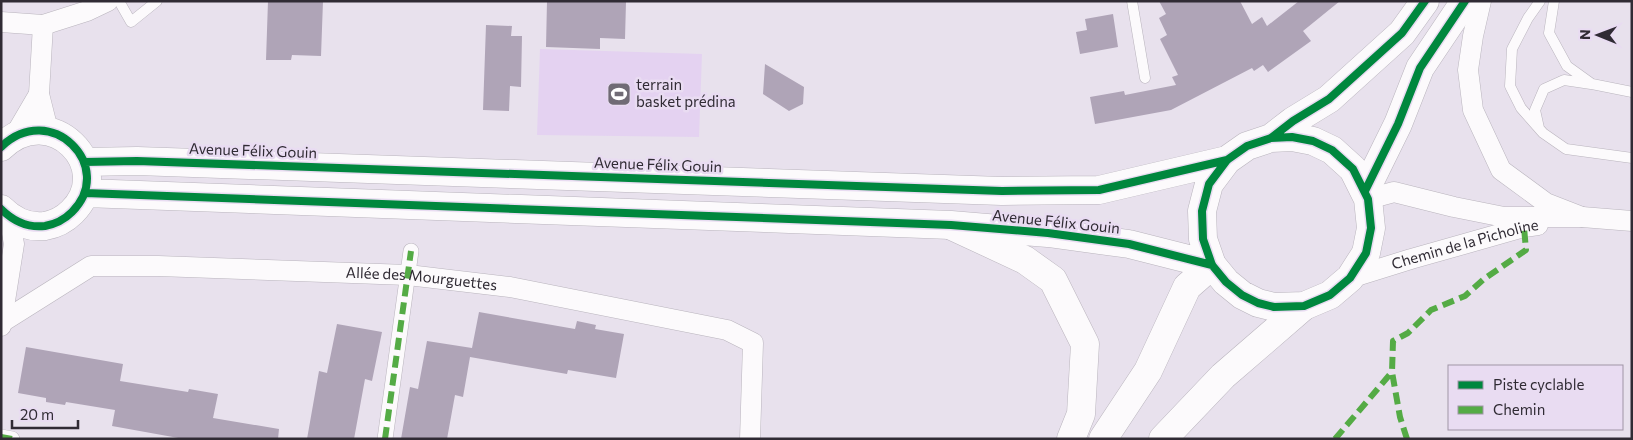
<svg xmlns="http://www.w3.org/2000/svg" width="1633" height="440" font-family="Commissioner,sans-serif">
<rect width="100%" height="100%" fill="#e8e1ed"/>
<path fill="#e4d2f1" d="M540,49L702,54L699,137L537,135Z"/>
<path fill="#afa4b7" d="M268,1H323L321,56L292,55L291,60H266Z
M547,1L626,2L625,39L600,38V49L546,47Z
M1159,1H1240L1252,24L1262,17L1267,26L1299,1H1340L1303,31L1311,41L1268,72L1263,65L1254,71L1252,68L1171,110L1095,124L1090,97L1124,91L1125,95L1176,85L1172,77L1178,75L1160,39L1167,35L1159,18L1166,14Z
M1113,14L1118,47L1080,54L1076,32L1087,30L1085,19Z
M486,25L512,26L511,36H522L521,87L510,86L509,111L483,110Z
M765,64L804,87L803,104L789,111L763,94Z
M479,312L575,329L577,321L596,325L595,329L624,334L616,378L568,370L567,374L470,357L463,397L455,395L447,439H401L410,387L418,389L427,341L472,348Z
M337,324L382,332L372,381L365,379L354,439H307L319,371L327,373Z
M26,347L123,364L120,381L188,392L189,389L218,394L213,418L279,429L278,439H184L112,426L115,410L66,402L65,405L46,402V398L18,393Z"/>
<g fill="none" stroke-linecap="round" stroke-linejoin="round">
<g stroke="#b9b4bd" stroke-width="11">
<path id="service" d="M119,1L131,22L157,1
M1132,1L1145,78
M1540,1L1528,18L1512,49L1510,86L1521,108L1543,133L1566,149L1632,158
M1554,1L1549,33L1567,66L1592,84L1632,92
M1539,128L1535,110L1544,89L1564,80L1591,84"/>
</g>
<g stroke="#b9b4bd" stroke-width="16">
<path id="pedestrian" d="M1,437L12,439
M385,439L411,251"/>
</g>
<g stroke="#b9b4bd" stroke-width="21">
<g id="minor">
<path d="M1481,1L1473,36L1468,70L1473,110L1501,170L1546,203L1582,217"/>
<path d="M1,22L43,25"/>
<path d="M48,130L39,94L43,25L87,11L108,1"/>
<path d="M15,135L39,94"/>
<path d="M1368,199L1394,192L1454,207L1504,217H1582L1632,221"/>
<path id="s1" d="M1350,278L1411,259L1524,227L1538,225"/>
<path id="s2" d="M2,322L91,266H158L408,275L510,287L727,330L753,343L750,439"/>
<path d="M1,326L14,244L9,217"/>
</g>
</g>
<g stroke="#b9b4bd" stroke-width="29">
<path id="secondary" d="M952,226L1025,260L1053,280L1085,344L1081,414L1071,439
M1103,439L1148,371L1187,287L1212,265
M1163,439L1223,376L1304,306"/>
</g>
<g stroke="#b9b4bd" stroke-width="29">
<path id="primary" d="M1271,138L1292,137L1313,141L1332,150L1353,169L1368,199L1371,228L1366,253L1350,278L1330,295L1304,306L1274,307L1258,303L1242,295L1226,282L1212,265L1203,239L1202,211L1209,184L1227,160L1247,146L1271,138L1293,121L1329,99L1402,33L1425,1
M1,147C51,99 117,167 72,212C64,220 56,224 45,226C28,228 13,221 1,209
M84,162L137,161L1002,191L1099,190L1227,160
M1365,191L1398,124L1420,68L1465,1
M85,193L951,225L1048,233L1129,244L1212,265"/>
</g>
<use href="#service" stroke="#fcfafc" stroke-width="10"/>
<use href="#pedestrian" stroke="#fcfafc" stroke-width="15"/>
<use href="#minor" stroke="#fcfafc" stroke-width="20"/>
<use href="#secondary" stroke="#fcfafc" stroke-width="28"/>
<use href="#primary" stroke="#fcfafc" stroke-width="28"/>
<path stroke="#54ab45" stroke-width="6" stroke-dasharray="12 6" stroke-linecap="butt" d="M1,437L12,439
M385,439L411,251
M1335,439L1392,372
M1407,439L1400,417L1392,372L1393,341L1408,333L1431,310L1465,296L1484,279L1526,250L1524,227"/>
<g stroke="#e9dcf2" stroke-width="11">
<path id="cycleway" d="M1271,138L1292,137L1313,141L1332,150L1353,169L1368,199L1371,228L1366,253L1350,278L1330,295L1304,306L1274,307L1258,303L1242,295L1226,282L1212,265L1203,239L1202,211L1209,184L1227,160L1247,146L1271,138L1293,121L1329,99L1402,33L1425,1
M1,147C51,99 117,167 72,212C64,220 56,224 45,226C28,228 13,221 1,209
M84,162L137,161L1002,191L1099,190L1227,160
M1365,191L1398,124L1420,68L1465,1
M85,193L951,225L1048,233L1129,244L1212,265"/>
</g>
<use href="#cycleway" stroke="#00873e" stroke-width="8"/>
</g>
<defs>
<g id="stadium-square" transform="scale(1.25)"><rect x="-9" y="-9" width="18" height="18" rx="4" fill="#706b75" stroke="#e9dcf2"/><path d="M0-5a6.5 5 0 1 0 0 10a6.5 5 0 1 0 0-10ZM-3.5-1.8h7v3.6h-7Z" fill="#fff"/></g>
</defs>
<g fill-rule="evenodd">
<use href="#stadium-square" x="619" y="94"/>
</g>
<g text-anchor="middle" stroke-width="5" stroke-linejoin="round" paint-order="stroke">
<g font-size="15" fill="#302b34" stroke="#e9dcf2" text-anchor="start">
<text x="636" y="90">terrain<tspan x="636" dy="17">basket prédina</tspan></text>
</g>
<g font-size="15" fill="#302b34" stroke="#e9dcf2">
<text transform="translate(253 151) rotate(2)" y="5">Avenue Félix Gouin</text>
<text transform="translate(658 165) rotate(2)" y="5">Avenue Félix Gouin</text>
<text transform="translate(1056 222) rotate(6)" y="5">Avenue Félix Gouin</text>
<text dy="5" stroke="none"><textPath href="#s1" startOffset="120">Chemin de la Picholine</textPath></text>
<text dy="5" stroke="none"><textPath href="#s2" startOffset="436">Allée des Mourguettes</textPath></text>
</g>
</g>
<rect width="1633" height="440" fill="none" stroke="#302b34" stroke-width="5"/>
<rect x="1448" y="365" width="175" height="65" fill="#e9dcf2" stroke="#9f95a6"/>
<rect x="1458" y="381" width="25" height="8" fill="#00873e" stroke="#9f95a6"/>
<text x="1493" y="390" font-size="15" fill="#302b34">Piste cyclable</text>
<rect x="1458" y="406" width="25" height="8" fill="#54ab45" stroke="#9f95a6"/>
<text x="1493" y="415" font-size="15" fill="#302b34">Chemin</text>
<g transform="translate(1598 35) rotate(271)" stroke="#e9dcf2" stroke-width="4" paint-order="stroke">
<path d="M0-4L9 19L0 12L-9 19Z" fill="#302b34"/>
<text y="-8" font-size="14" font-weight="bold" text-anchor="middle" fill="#302b34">N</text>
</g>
<path d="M12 420v8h66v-8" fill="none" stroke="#302b34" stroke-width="2.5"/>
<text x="20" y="420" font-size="15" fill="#302b34" stroke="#e9dcf2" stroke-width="4" paint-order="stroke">20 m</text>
</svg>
